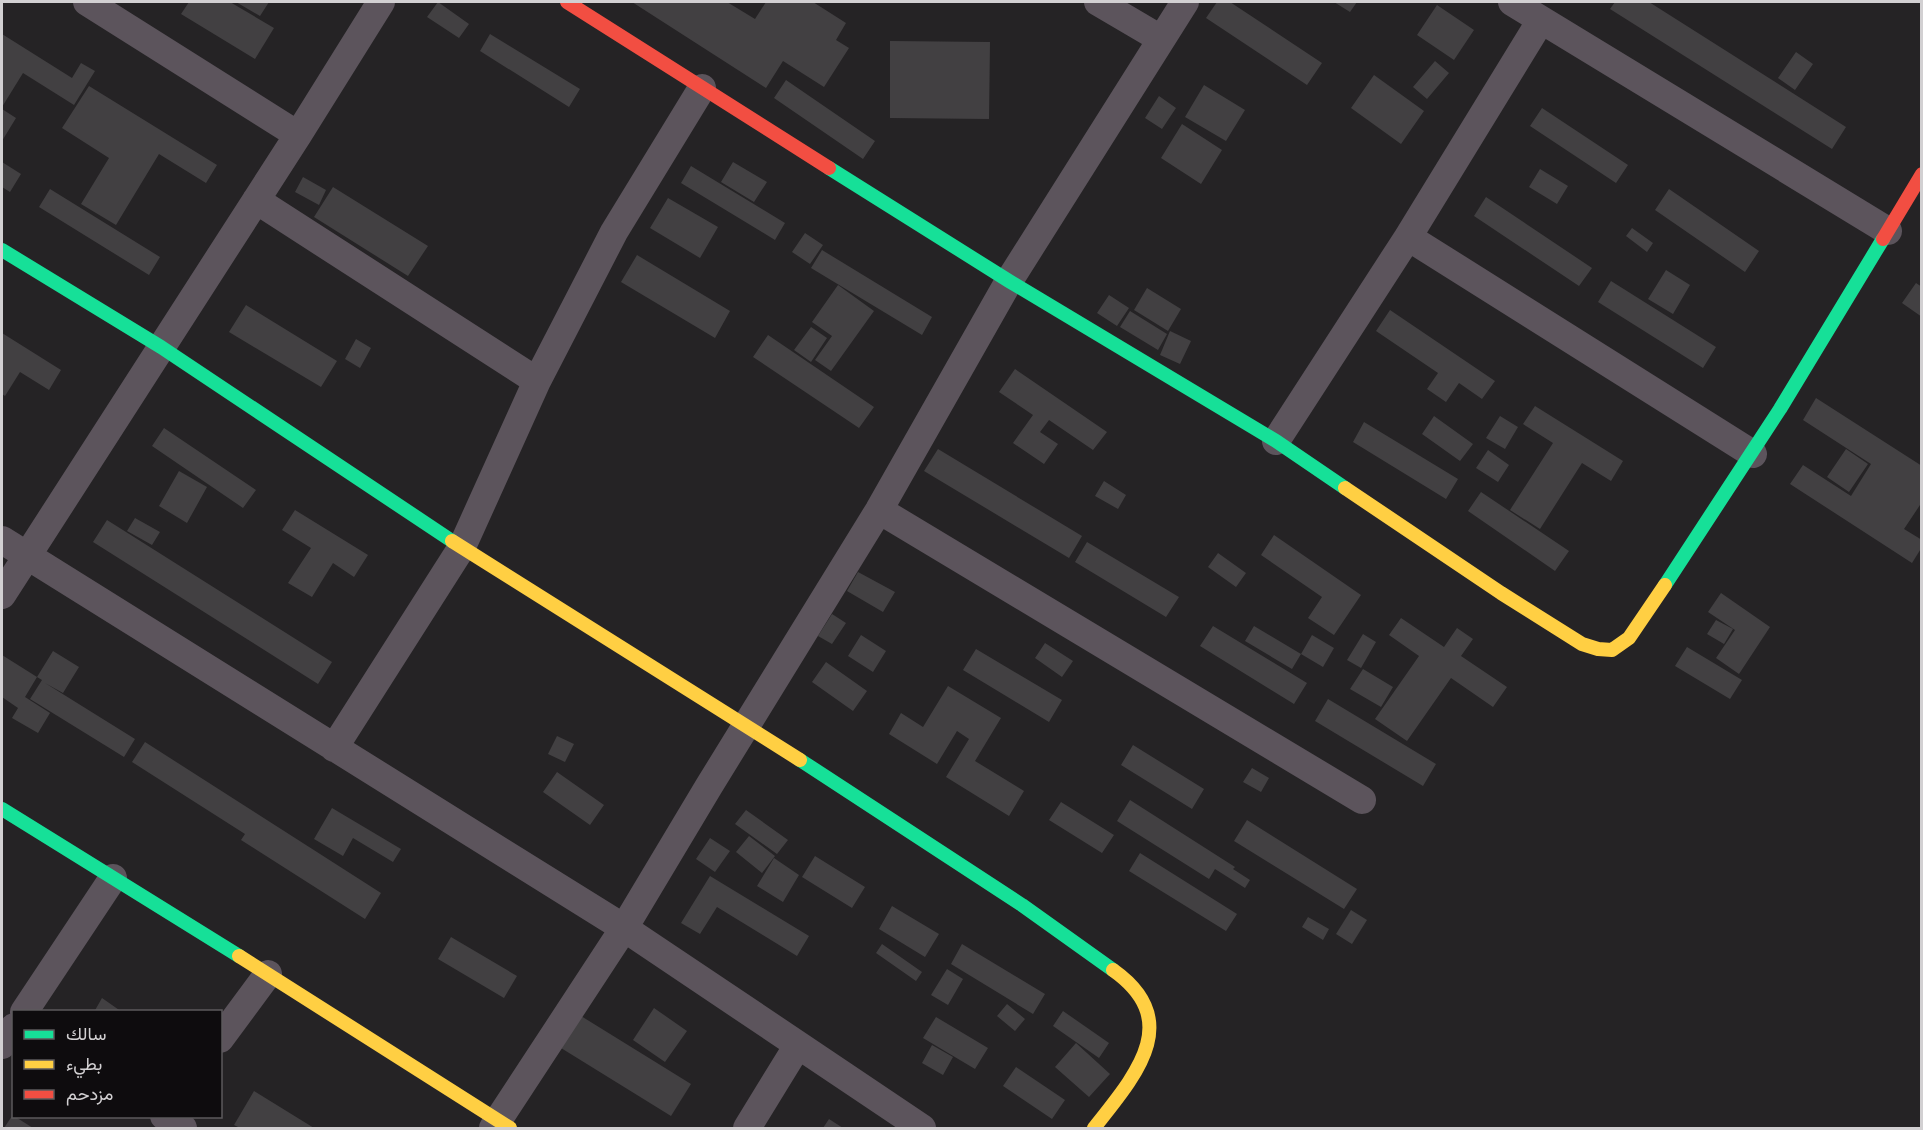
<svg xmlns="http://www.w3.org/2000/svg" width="1923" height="1130" font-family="Bitter,Vazirmatn,serif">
<rect width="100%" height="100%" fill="#252325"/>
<path fill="#424042" d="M189,2H230L274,28L255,59L181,14Z
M236,2H269L260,16Z
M438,2L469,24L459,38L427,17Z
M632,2H727L755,19L766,2H813L846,23L836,40L849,48L824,87L783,61L766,88Z
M1217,2H1230L1322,63L1307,85L1206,18Z
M1334,2H1357L1350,12Z
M1615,2H1649L1846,127L1832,149L1610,9Z
M1437,5L1474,30L1454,60L1417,35Z
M2,34L72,78L81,63L95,71L74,105L23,73L2,107Z
M490,34L580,89L569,107L480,51Z
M890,41L990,42L989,119L890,118Z
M1796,52L1813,64L1795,90L1778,78Z
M1435,61L1449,73L1427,99L1413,87Z
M1374,75L1424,111L1401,144L1351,108Z
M786,80L875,141L863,159L774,98Z
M1204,85L1245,110L1226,141L1185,117Z
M89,86L217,165L206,183L159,154L116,225L81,204L109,158L62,128Z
M1159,96L1176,108L1162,129L1145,118Z
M1542,108L1628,165L1616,183L1530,126Z
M2,109L16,118L2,141Z
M1182,124L1222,150L1201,184L1161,158Z
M2,162L21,174L10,192L2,187Z
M733,162L767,182L754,202L721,182Z
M691,166L785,223L775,240L681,183Z
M1540,169L1568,186L1557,204L1529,187Z
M303,177L326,190L319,205L295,192Z
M333,187L428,246L408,276L314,217Z
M50,189L160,257L149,275L39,207Z
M1669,189L1759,251L1745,272L1655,210Z
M1486,197L1592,268L1579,286L1474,216Z
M668,198L718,227L700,258L650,228Z
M1632,228L1653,243L1647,252L1626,236Z
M805,233L823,245L810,264L792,252Z
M822,250L932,317L922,335L811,268Z
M637,255L730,311L715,338L621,282Z
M1666,270L1690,285L1673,314L1648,299Z
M1611,281L1716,347L1703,368L1598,302Z
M1916,283L1922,287V317L1902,303Z
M838,285L874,311L831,371L815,360L832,336L812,322Z
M1147,288L1181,309L1168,331L1134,310Z
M1109,295L1129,308L1117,326L1097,313Z
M246,305L337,361L321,387L229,332Z
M1390,310L1495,381L1482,399L1459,383L1446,402L1427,389L1438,373L1376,331Z
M1130,311L1167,334L1158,350L1120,327Z
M811,327L827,338L811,362L794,350Z
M1170,331L1191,341L1180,364L1160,355Z
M2,333L61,370L49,390L20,372L5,396L2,394Z
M768,335L874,407L859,428L753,357Z
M356,339L371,348L360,368L345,359Z
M1015,369L1107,432L1093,450L1049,420L1040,432L1058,444L1044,464L1013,443L1033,415L999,392Z
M1816,398L1922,466V502L1904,529L1922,540V547L1912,563L1790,484L1803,465L1851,496L1871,464L1803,420Z
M1535,406L1623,461L1611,481L1582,463L1540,529L1510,510L1553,443L1523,424Z
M1434,416L1473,444L1460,461L1422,434Z
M1500,416L1518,427L1505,449L1486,438Z
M1364,422L1458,479L1446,499L1353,442Z
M164,428L256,490L243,508L152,446Z
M938,449L1082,536L1069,558L924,471Z
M1846,449L1868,464L1849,492L1827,477Z
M1488,450L1509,465L1498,482L1476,468Z
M179,471L207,487L187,523L159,506Z
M1104,481L1126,495L1118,509L1095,496Z
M1481,492L1569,551L1555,571L1468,511Z
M295,510L368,555L354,577L333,563L312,597L288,583L311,548L282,530Z
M135,518L160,532L152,545L127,531Z
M107,520L332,662L318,684L93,542Z
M1274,535L1361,595L1334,635L1308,618L1322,597L1261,555Z
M1087,542L1179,597L1166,617L1075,562Z
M1218,553L1246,573L1236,587L1208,567Z
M858,572L895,592L883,612L847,591Z
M1721,593L1770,627L1739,674L1716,658L1735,630L1708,612Z
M832,614L846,623L832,644L818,636Z
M1401,618L1444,647L1457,628L1473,639L1461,656L1507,687L1493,707L1451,678L1407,741L1375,719L1419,656L1389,635Z
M1716,620L1733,629L1724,644L1707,634Z
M1213,626L1307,683L1294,704L1200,646Z
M1254,626L1301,654L1292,669L1245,641Z
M1363,634L1376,642L1361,668L1347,660Z
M861,635L886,651L873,672L848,656Z
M1312,635L1334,648L1323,667L1301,654Z
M1045,643L1073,661L1062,677L1035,658Z
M1687,647L1742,680L1730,699L1675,666Z
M976,649L1062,700L1049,722L963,670Z
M53,651L79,667L63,693L45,683L135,739L124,757L30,699L42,680L37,677Z
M2,655L37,677L25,697L50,713L38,733L12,718L18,708L2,697Z
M826,662L867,691L853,711L812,682Z
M1363,669L1393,687L1381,707L1350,689Z
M948,686L1001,718L975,761L1024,791L1009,816L946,777L969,739L957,731L937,764L889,734L901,713L923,727Z
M1328,699L1436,764L1423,786L1315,721Z
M557,736L574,744L565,762L548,754Z
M145,742L381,893L365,919L241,840L245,834L132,762Z
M1133,745L1204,789L1192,809L1121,765Z
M1252,768L1269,778L1261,792L1243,782Z
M557,772L604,805L590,825L543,792Z
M1130,800L1235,867L1233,869L1250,880L1245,888L1215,869L1209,879L1117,821Z
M1061,802L1114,835L1102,853L1049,820Z
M332,808L401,849L393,862L353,838L343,856L314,839Z
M746,810L788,840L777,854L735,824Z
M1247,820L1357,889L1344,909L1234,841Z
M749,836L775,856L762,873L736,852Z
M710,838L730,851L715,872L696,859Z
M1140,853L1237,914L1226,931L1129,871Z
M815,856L865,887L852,908L802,877Z
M774,858L799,875L783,902L757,886Z
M710,876L809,936L797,956L717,907L700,934L681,923Z
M892,906L939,934L925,957L879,929Z
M1351,910L1367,920L1352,944L1336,934Z
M1308,917L1329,929L1323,940L1302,927Z
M451,937L517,976L504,998L438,959Z
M882,944L922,972L916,981L876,953Z
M962,944L1045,994L1033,1014L951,964Z
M947,969L963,979L948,1005L931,995Z
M102,998L122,1012H94Z
M1007,1004L1025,1019L1015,1031L997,1016Z
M654,1008L687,1031L665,1062L633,1040Z
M1063,1011L1109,1043L1099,1058L1053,1026Z
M581,1016L691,1084L671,1116L561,1048Z
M936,1017L988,1048L975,1069L923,1038Z
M1076,1043L1110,1074L1089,1097L1055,1067Z
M932,1045L953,1057L943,1075L922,1063Z
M1016,1067L1065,1100L1052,1119L1003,1086Z
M254,1091L314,1128H240L234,1125Z
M12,1116H14L33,1128H4Z
M829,1119L843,1128H823Z"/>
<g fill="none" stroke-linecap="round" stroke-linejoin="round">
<path stroke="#5c545c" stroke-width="28" d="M87,2L298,135
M1098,2L1161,39
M1512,2L1888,231
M256,200L537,381
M1408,237L1753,454
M1276,441L1408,237L1541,20
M879,510L1362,800
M2,540L624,928L922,1128
M2,595L298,135L381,2
M334,748L462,547L537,381L614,232L702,88
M24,1012L113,878
M220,1039L268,974
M2,1045L14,1027
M164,1116L183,1128
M493,1128L624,928L709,786L879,510L1009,281L1185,2
M747,1128L798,1045"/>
<path stroke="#16e098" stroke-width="14" d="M829,168L1009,281L1276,441L1345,488
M2,250L161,347L452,541
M1665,585L1780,409L1883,239
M800,760L1022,905L1113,970
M2,809L239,956"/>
<path stroke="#ffcf43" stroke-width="14" d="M1345,488L1501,593L1582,644L1598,649L1612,650L1629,638L1665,585
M452,541L800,760
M239,956L510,1128
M1094,1128C1135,1076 1185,1021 1113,970"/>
<path stroke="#f24e42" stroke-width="14" d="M567,2L829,168
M1883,239L1922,174"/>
</g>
<rect width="1923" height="1130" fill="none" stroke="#d2d0d2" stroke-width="6"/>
<rect x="12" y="1010" width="210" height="108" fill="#0e0c0e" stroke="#5c5a5c" stroke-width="1.5"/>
<rect x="24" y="1030" width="30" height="9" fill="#16e098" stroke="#5c5a5c" stroke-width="1.5"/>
<text x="66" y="1040" font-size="18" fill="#d2d0d2">سالك</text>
<rect x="24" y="1060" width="30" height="9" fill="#ffcf43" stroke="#5c5a5c" stroke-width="1.5"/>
<text x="66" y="1070" font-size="18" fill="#d2d0d2">بطيء</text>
<rect x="24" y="1090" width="30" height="9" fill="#f24e42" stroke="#5c5a5c" stroke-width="1.5"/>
<text x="66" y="1100" font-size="18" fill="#d2d0d2">مزدحم</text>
</svg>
